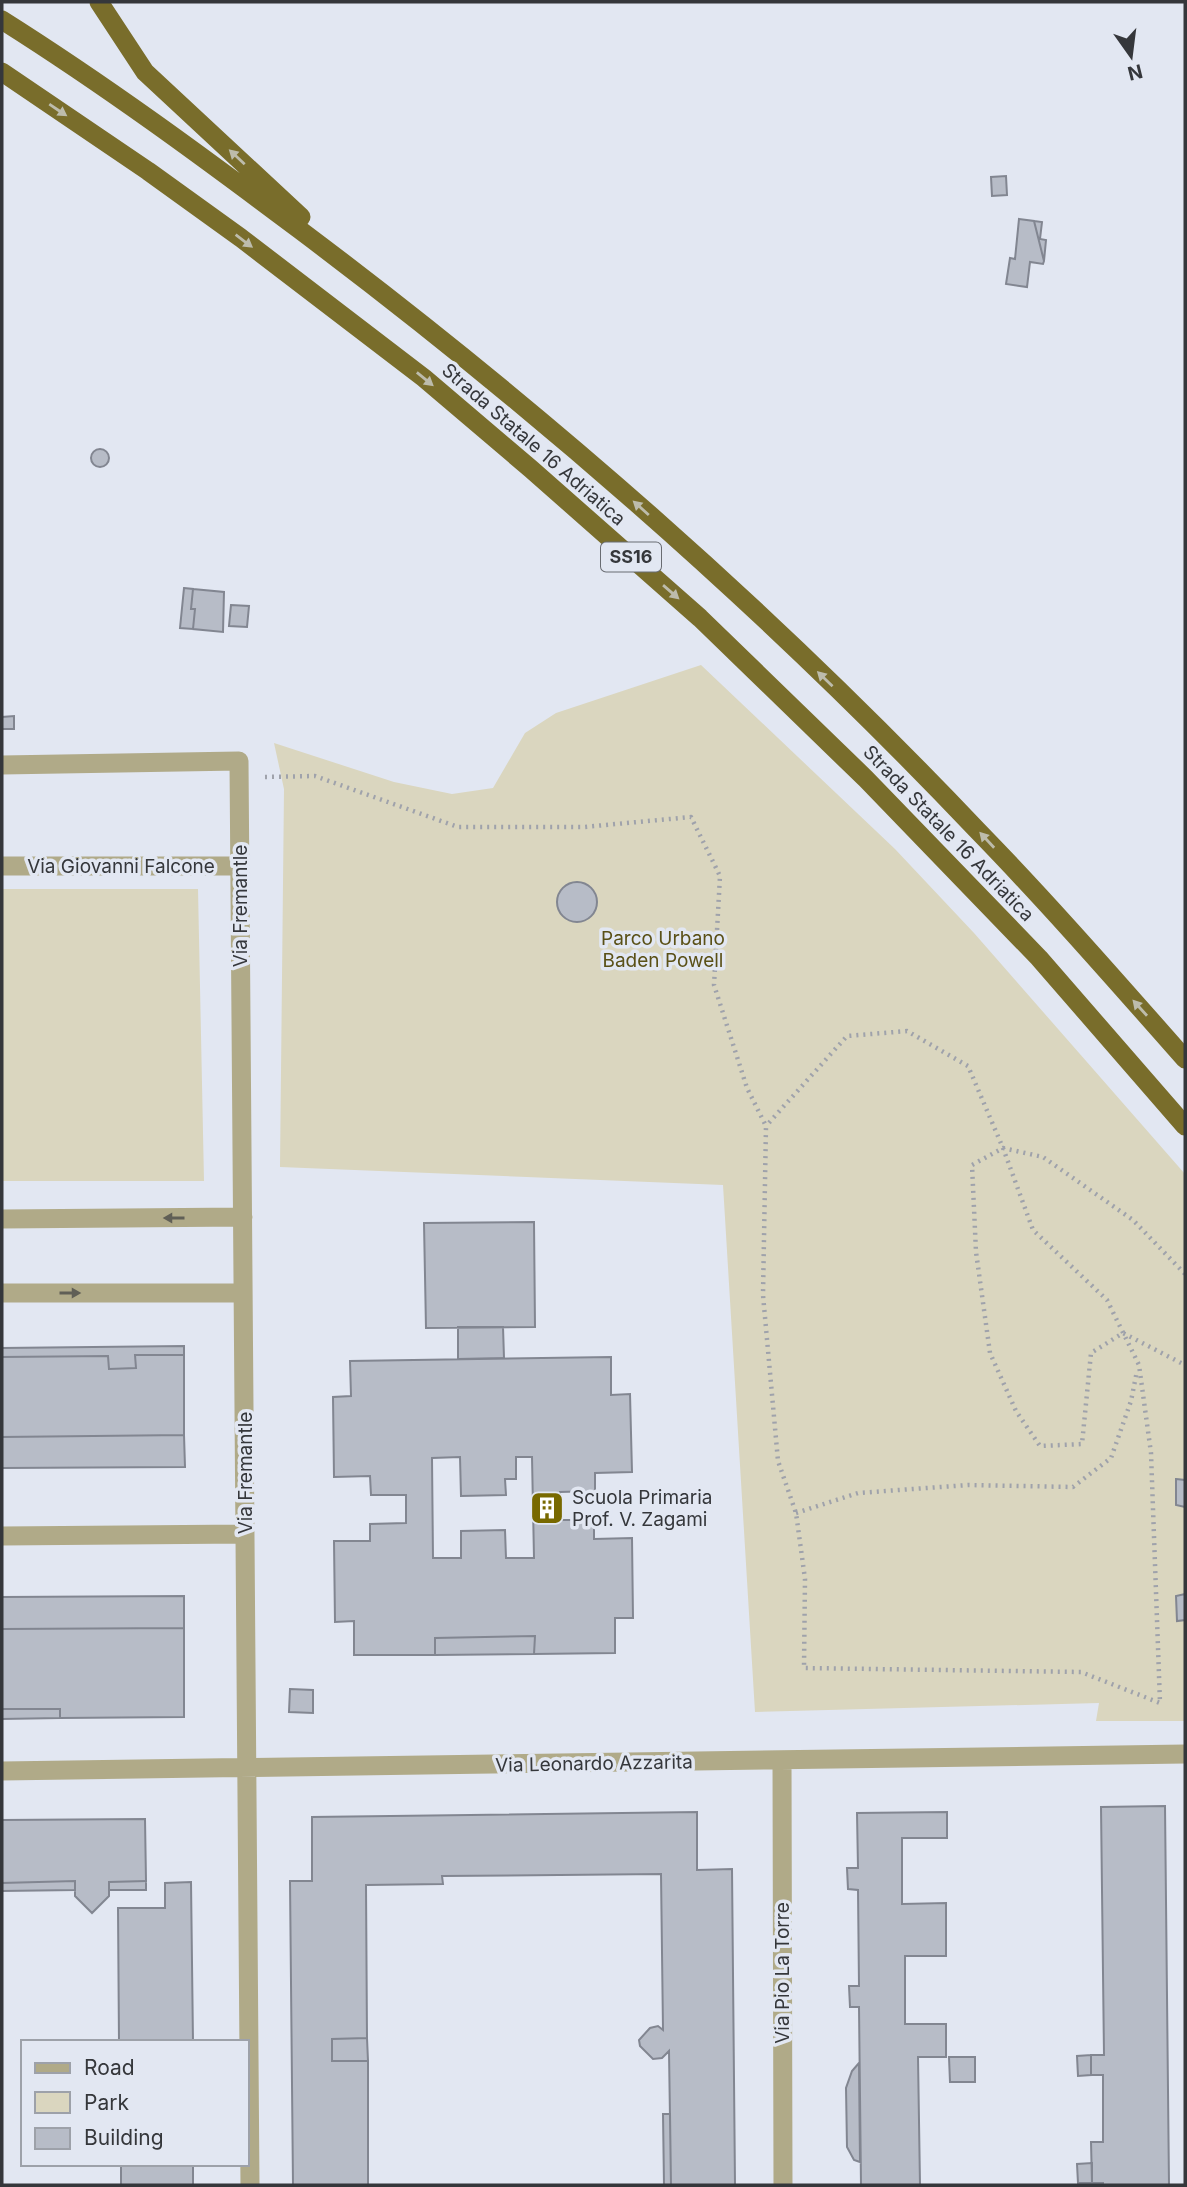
<svg xmlns="http://www.w3.org/2000/svg" width="1187" height="2187" font-family="Inter,sans-serif">
<rect width="100%" height="100%" fill="#e2e7f2"/>
<path fill="#dad6bf" d="M701,665L895,849L974,933L1185,1174V1721H1096L1099,1703L755,1712L723,1185L280,1167L284,789L274,743L394,782L452,794L493,788L525,733L556,713Z
M2,889H198L204,1181H2Z"/>
<path fill="#b7bcc7" stroke="#828691" stroke-width="2" fill-rule="evenodd" d="M1006,176L1007,195L992,196L991,177Z
M1019,219L1034,221L1044,261L1043,264L1030,262L1027,287L1006,284L1010,258L1015,259Z
M1034,221L1042,222L1040,239L1046,240L1044,261Z
M91 458a9 9 0 1 1 18 0a9 9 0 1 1-18 0Z
M184,588L193,589L191,609H195L193,629L180,628Z
M193,589L224,592L223,632L193,629L195,609H191Z
M231,605L249,606L247,627L229,626Z
M14,716V729H2V717Z
M557 902a20 20 0 1 1 40 0a20 20 0 1 1-40 0Z
M534,1222L535,1327L426,1328L424,1223Z
M458,1327H503L504,1358L458,1359Z
M184,1346V1355H135L136,1368L109,1369L108,1356L2,1357V1348Z
M135,1355H184V1435L2,1437V1357L108,1356L109,1369L136,1368Z
M611,1357V1395L630,1394L632,1472L595,1473V1491L560,1492V1520H594V1539L632,1538L633,1618H615V1653L534,1654L535,1636L435,1638V1655H354V1621L335,1622L334,1541H370V1524L406,1523V1495H371L370,1476L334,1477L333,1397L351,1396L350,1361ZM460,1457L461,1496L506,1495L505,1479H516V1457H532L534,1558H506L505,1530L461,1531V1558H433L432,1458Z
M184,1435L185,1467L2,1468V1437Z
M1176,1479L1185,1480V1507L1176,1505Z
M1185,1594V1620L1177,1621L1176,1596Z
M184,1596V1628L2,1629V1597Z
M184,1628V1717L60,1718V1709H2V1629Z
M535,1636L534,1654L435,1655V1638Z
M290,1689L313,1690V1713L289,1712Z
M2,1709H60V1718L2,1719Z
M1165,1806L1169,2185H1103V2183H1092L1091,2142H1103V2075H1091V2055H1104L1101,1807Z
M697,1812V1870L732,1869L735,2185H671L669,2051L662,2058L653,2059L640,2046L639,2040L650,2028L658,2026L663,2030L661,1874L442,1876L443,1884L366,1885L367,2038L332,2039V2061H368V2185H293L290,1881H312V1817Z
M947,1812V1838H902V1904L946,1903V1956H905V2024H946V2057H918L920,2185H861L859,2007H850L849,1986H859L858,1890L848,1889L847,1868H858L857,1813Z
M145,1819L146,1881L109,1882V1896L92,1913L75,1896V1881L2,1883V1820Z
M75,1881V1890L2,1891V1883Z
M146,1881V1890H109V1882Z
M191,1882L193,2042H119L118,1908H165V1883Z
M367,2038L368,2061H332V2039Z
M1091,2055V2075L1078,2076L1077,2056Z
M949,2057H975V2082H950Z
M859,2063L860,2162L854,2160L847,2147L846,2088L852,2071Z
M663,2114H670L671,2185H664Z
M1092,2163V2183H1078L1077,2164Z
M121,2164H193V2185H121Z"/>
<g fill="none" stroke-linecap="round" stroke-linejoin="round">
<path stroke="#9fa2ab" stroke-width="4.5" stroke-dasharray="2 5" stroke-linecap="butt" d="M265,777L315,776L458,827H584L691,817L720,876L714,985L747,1088L766,1126L763,1295L778,1461L796,1513L805,1579L804,1668L1081,1672L1160,1703L1151,1453L1139,1365L1107,1300L1033,1230L1003,1148L968,1066L907,1031L847,1036L766,1126
M1185,1274L1133,1220L1043,1157L1003,1148L972,1165L976,1252L990,1353L1016,1411L1040,1446L1082,1444L1091,1353L1123,1333L1185,1365
M796,1513L858,1493L968,1485L1073,1487L1111,1458L1131,1401L1137,1371"/>
<path stroke="#b0aa88" stroke-width="19" d="M2,765L239,761L250,2185
M2,866H240
M2,1219L243,1217
M2,1293H243
M2,1536L245,1534
M782,1760L783,2185
M2,1771L1185,1754"/>
<path stroke="#796d2b" stroke-width="19" d="M99,2L145,72L301,217
M2,20C105,85 203,157 300,230C541,411 770,612 977,830C1049,904 1117,982 1185,1059
M2,72L148,171L241,238L424,378L531,469L700,618L866,779L1039,958L1185,1126"/>
</g>
<defs><path id="oneway-solid" d="M-6-.8H1V-3.2L6.5 0L1 3.2V.8H-6Z" transform="scale(1.75)"/></defs>
<g fill="#bdbcac">
<use href="#oneway-solid" transform="translate(58 110) rotate(34)"/>
<use href="#oneway-solid" transform="translate(237 157) rotate(-137)"/>
<use href="#oneway-solid" transform="translate(244 241) rotate(37)"/>
<use href="#oneway-solid" transform="translate(425 379) rotate(39)"/>
<use href="#oneway-solid" transform="translate(641 508) rotate(-138)"/>
<use href="#oneway-solid" transform="translate(671 592) rotate(41)"/>
<use href="#oneway-solid" transform="translate(825 679) rotate(-136)"/>
<use href="#oneway-solid" transform="translate(987 840) rotate(-133)"/>
<use href="#oneway-solid" transform="translate(1140 1008) rotate(-132)"/>
</g>
<g fill="#605f56">
<use href="#oneway-solid" transform="translate(174 1218) rotate(180)"/>
<use href="#oneway-solid" transform="translate(70 1293)"/>
</g>
<defs>
<g id="building-square" transform="scale(1.75)"><rect x="-9" y="-9" width="18" height="18" rx="4" fill="#786900" stroke="#e2e7f2"/><path d="M-4-6H4V6H1V3H-1V6H-4ZM-2.5-4.3h1.7v1.8h-1.7ZM.8-4.3h1.7v1.8H.8ZM-2.5-1h1.7V.8h-1.7ZM.8-1h1.7V.8H.8Z" fill="#fff"/></g>
</defs>
<g fill-rule="evenodd">
<use href="#building-square" x="547" y="1508"/>
</g>
<g text-anchor="middle" stroke-width="7" stroke-linejoin="round" paint-order="stroke">
<rect fill="#e2e7f2" stroke="#696c72" stroke-width="2" x="601" y="542.5" width="60" height="29" rx="5"/>
<g font-size="18" font-weight="bold" fill="#35373b">
<text x="631" y="563">SS16</text>
</g>
<g font-size="19" fill="#35373b" stroke="#e2e7f2">
<text transform="translate(534 444) rotate(41)" y="7">Strada Statale 16 Adriatica</text>
<text transform="translate(949 833) rotate(46)" y="7">Strada Statale 16 Adriatica</text>
<text x="121" y="873">Via Giovanni Falcone</text>
<text transform="translate(240 906) rotate(-90)" y="7">Via Fremantle</text>
<text transform="translate(245 1473) rotate(-90)" y="7">Via Fremantle</text>
<text transform="translate(594 1763) rotate(-1)" y="7">Via Leonardo Azzarita</text>
<text transform="translate(782 1973) rotate(-90)" y="7">Via Pio La Torre</text>
</g>
<g font-size="19" fill="#5a5017" stroke="#e2e7f2">
<text x="663" y="945">Parco Urbano<tspan x="663" dy="22">Baden Powell</tspan></text>
</g>
<g font-size="19" fill="#35373b" stroke="#e2e7f2" text-anchor="start">
<text x="572" y="1504">Scuola Primaria<tspan x="572" dy="22">Prof. V. Zagami</tspan></text>
</g>
</g>
<rect width="1187" height="2187" fill="none" stroke="#35373b" stroke-width="7"/>
<rect x="21" y="2040" width="228" height="126" fill="#e2e7f2" stroke="#9da1a9" stroke-width="2"/>
<rect x="35" y="2063" width="35" height="10" fill="#b0aa88" stroke="#9da1a9" stroke-width="2"/>
<text x="84" y="2075" font-size="21" fill="#35373b">Road</text>
<rect x="35" y="2092" width="35" height="21" fill="#dad6bf" stroke="#9da1a9" stroke-width="2"/>
<text x="84" y="2110" font-size="21" fill="#35373b">Park</text>
<rect x="35" y="2128" width="35" height="21" fill="#b7bcc7" stroke="#9da1a9" stroke-width="2"/>
<text x="84" y="2145" font-size="21" fill="#35373b">Building</text>
<g transform="translate(1131 56) rotate(166)" stroke="#e2e7f2" stroke-width="5" paint-order="stroke">
<path d="M0-5L12 26L0 18L-12 26Z" fill="#35373b"/>
<text y="-10" font-size="19" font-weight="bold" text-anchor="middle" fill="#35373b">N</text>
</g>
</svg>
